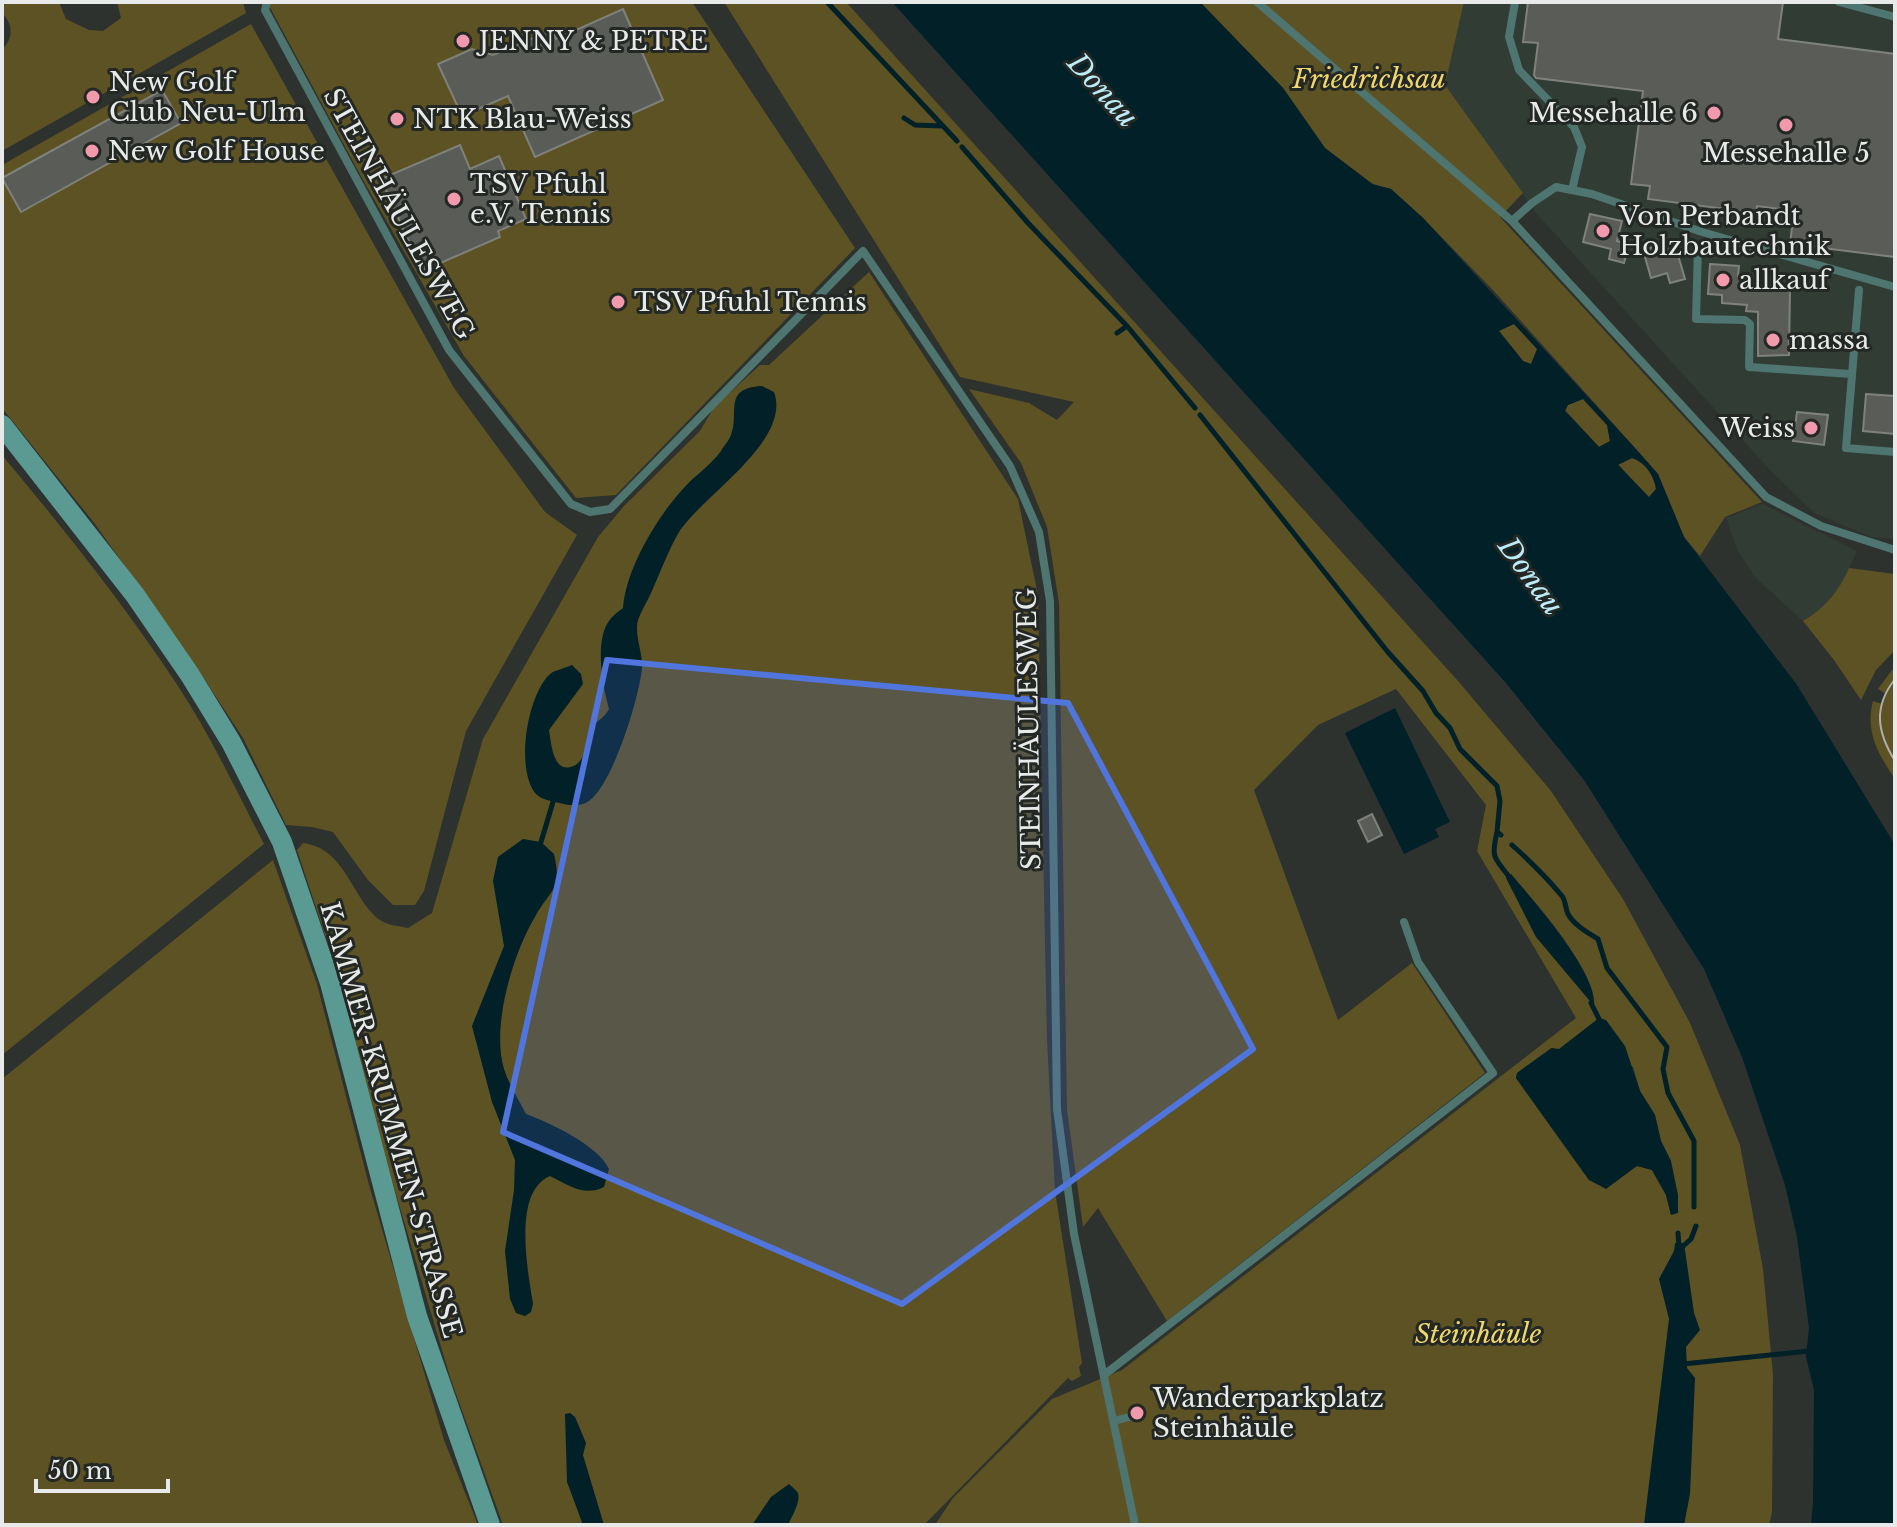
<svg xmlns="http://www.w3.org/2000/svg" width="1897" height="1527" font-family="'Libre Baskerville',serif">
<rect width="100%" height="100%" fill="#2d322f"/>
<path fill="#313c35" d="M1464,2H1895V539L1871,537L1814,513L1771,471L1536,213L1445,85Z
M1763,504L1857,551L1838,591L1814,615L1803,621L1756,578L1738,551L1726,518Z"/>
<path fill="#5c5223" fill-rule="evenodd" d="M2,2H59L66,19L89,30L103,31L121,18L117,2H243L246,13L2,151V49C14,39 13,23 2,13Z
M267,2H692L855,248L616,495L576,498L464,356L363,180Z
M724,2H846L1458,681L1551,791L1623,899L1690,1023L1740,1145L1763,1269L1773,1375L1772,1512L1769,1525H935L953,1498L1052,1399L1122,1370L1576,1018L1477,851L1486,805L1396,689L1318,725L1254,790L1338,1020L1412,963L1485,1073L1167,1321L1098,1208L1083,1227L1067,1110L1059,603L1047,527L1021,463L969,389L1029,403L1057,420L1074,402L960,377ZM1551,1048L1633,1067L1640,1091L1655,1115L1661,1141L1671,1161V1215L1666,1195L1652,1170L1638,1166L1589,1180L1516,1078L1517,1073Z
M1200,2H1464L1445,85L1523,193L1500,217L1762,502L1725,517L1700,556L1684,537L1658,474L1635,448L1492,289L1423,218L1391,189L1373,184L1325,148L1283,88Z
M251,24L454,388L545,512L577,535L466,731L424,891L415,905H393L368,880L333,832L312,827L286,825L243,738L199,671L95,524L2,408V165ZM162,90L181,122L21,211L3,178Z
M869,272L1018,499L1038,595L1047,1041L1055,1191L1082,1363L1079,1367L1081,1376L1072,1381L1068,1378L924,1525H503L450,1377L390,1174L338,974L297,850L303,843C344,848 350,893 377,918C385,925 398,926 408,928L432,913L483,739L598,537L624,506L700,431L714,407L760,365H769Z
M1514,324L1538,350L1531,364L1523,361L1498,330Z
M1583,399L1607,425L1610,441L1599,447L1565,410L1568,405Z
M2,455C63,528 123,603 176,683C210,734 236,790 264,844L2,1055Z
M1632,458C1646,463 1654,476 1656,489L1649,498L1618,464Z
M1849,568L1895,574V650L1876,670L1861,700L1834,660L1803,621C1825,608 1839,591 1849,568Z
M1895,666V779C1878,754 1865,732 1873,701L1882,704L1886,694L1878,689Z
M273,860L317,984L369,1185L444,1440L478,1525H2V1079Z"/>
<path fill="#012028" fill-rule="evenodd" d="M892,2H1200L1283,88L1325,148L1372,184L1391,189L1423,218L1635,448L1658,474L1684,537L1797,685L1895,845V1525H1811L1813,1503L1814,1390L1806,1357L1809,1328L1797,1237L1785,1185L1742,1057L1704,969L1584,780L1506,683ZM1514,324L1537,349L1531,364L1523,361L1499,331ZM1583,399L1607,425L1610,441L1599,447L1565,411L1568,405ZM1632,458C1646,462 1654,476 1656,489L1649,497L1618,465Z
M762,386L774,392C792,441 702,496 679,532C668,551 660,573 651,593C647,602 641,611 638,620C634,635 643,653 642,668C640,695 610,797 583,804C576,806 566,805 559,803C552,801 542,800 536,794C515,770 527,695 550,674C555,670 566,668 572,665L581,674L583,684L549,730C551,742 553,775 573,766C576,766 581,760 582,758C587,749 585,735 592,727C598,720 604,718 609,709C603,687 594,642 609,621C612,616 618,612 623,608C626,569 656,519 682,490C694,476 710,466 721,451C724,446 729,440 731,435C740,413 722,388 762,386Z
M1395,708L1450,822L1435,829L1439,837L1404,854L1345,733Z
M523,839L541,842L554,854C562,891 552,887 536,915C513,953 491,1026 504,1069C509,1085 519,1100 526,1114C550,1123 598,1145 609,1169L604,1187C584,1197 568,1185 550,1176C512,1192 528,1272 533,1304L531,1312L525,1316L516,1313L510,1299L505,1251L514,1190L515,1160L492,1102L472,1026L504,946L493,881L498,857Z
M1511,874C1534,901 1598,973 1594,1006L1536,937L1506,878Z
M1599,1018L1606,1020L1625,1046L1640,1091L1655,1115L1661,1141L1671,1161L1678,1195V1213L1671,1215L1666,1195L1652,1170L1637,1166L1606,1189L1589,1180L1516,1078L1517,1073L1552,1048L1559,1049Z
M1675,1243H1684L1694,1313L1700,1330L1686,1347L1687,1368L1695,1378L1690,1494L1684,1525H1644L1669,1319L1659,1279L1674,1251Z
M570,1413L575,1417L586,1443L583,1455L604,1525H583L567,1482L565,1414Z
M789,1484C790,1485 798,1492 798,1493C801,1502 791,1518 788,1525H752L771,1497Z"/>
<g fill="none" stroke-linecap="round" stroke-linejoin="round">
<path stroke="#012028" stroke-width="5" d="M827,2L957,141
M904,118L915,125L942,126
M962,147L1028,223L1127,326L1195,408
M1117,333L1127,326
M1200,415L1387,651L1423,691L1436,713L1450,728L1460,749L1497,786L1500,801L1497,832L1501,835
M1497,832C1490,862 1496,857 1512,881
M541,842L553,802
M1512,845C1530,861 1547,878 1562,896C1566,901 1565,908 1568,914C1574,925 1588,933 1598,939L1607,968L1667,1047L1663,1069L1668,1093L1694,1141V1207
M1591,1003L1601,1023
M1678,1233L1679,1248
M1680,1249L1691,1239L1696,1226
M1683,1364L1809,1351"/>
</g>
<path fill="#5a5c57" stroke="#7f827c" stroke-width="2" d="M1528,2H1783L1778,39L1895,54V257L1790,244L1794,211L1757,206L1756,213L1648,199L1650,186L1631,184L1643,91L1536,78L1534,75L1538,43L1523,42Z
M623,9L663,100L535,157L508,96L462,116L438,64L472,49L493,55L552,30L556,39Z
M162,90L181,123L21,212L2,178Z
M460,145L470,169L499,156L526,219L498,231L500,237L422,271L381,179Z
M1590,214L1622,221L1617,241L1629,244L1624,263L1609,259L1611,249L1583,242Z
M1674,241L1685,279L1670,283L1667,273L1651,278L1643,250Z
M1710,264L1739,266L1738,276L1779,278L1778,287L1790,288L1789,355L1758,356V312L1746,311L1747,305L1722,303V295L1708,294Z
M1866,394L1895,396V434L1863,431Z
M1797,412L1828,415L1824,445L1793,441Z
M1372,814L1382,835L1368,842L1358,821Z"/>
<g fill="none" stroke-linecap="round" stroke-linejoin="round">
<path stroke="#4e7570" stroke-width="8" d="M267,2L265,10L449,350L571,504L590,512L610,509L863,251L1010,466L1039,532L1050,601L1057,1109L1074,1234L1135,1525
M1257,2L1512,221L1766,497L1821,526L1895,550
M1515,2L1509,37L1519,70L1574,127L1582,147L1572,190
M1839,2L1895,17
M1512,221L1532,203L1556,187L1592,194L1702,232L1895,287
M1698,247L1696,319L1745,320L1750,324L1749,367L1851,374
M1859,290L1846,448L1895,452
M1104,1375L1493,1073L1418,962L1404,922
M1114,1421L1136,1415"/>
<path stroke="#5a9a93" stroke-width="20" d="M2,425L135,595L190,675L231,742L282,842L330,983L417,1316L490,1525"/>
<path stroke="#abaeac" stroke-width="2" d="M1895,679C1873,707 1877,732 1895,761"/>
</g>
<path fill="#5075dc" fill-opacity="0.2" stroke="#5075dc" stroke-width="6" stroke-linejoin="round" d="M607,660L1068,703L1253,1049L902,1304L503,1132Z"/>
<g fill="#f29aad" stroke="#242825" stroke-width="3">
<circle cx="463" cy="41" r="8"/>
<circle cx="93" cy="97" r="8"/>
<circle cx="1714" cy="113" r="8"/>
<circle cx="397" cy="119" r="8"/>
<circle cx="1786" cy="125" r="8"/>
<circle cx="92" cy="151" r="8"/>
<circle cx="454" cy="199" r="8"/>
<circle cx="1603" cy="231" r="8"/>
<circle cx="1723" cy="280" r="8"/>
<circle cx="618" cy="302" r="8"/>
<circle cx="1773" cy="340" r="8"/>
<circle cx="1811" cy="428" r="8"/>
<circle cx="1137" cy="1413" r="8"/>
</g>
<g text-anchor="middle" stroke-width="6" stroke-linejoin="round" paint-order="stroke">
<g font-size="26" fill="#e7eae8" stroke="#242825" text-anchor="start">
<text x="479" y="50">JENNY &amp; PETRE</text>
<text x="109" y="91">New Golf<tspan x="109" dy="30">Club Neu-Ulm</tspan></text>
<text x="1698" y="122" text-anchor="end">Messehalle 6</text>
<text x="413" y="128">NTK Blau-Weiss</text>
<text x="108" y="160">New Golf House</text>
<text x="1786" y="162" text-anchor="middle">Messehalle 5</text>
<text x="470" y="193">TSV Pfuhl<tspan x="470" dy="30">e.V. Tennis</tspan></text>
<text x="1619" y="225">Von Perbandt<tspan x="1619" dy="30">Holzbautechnik</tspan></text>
<text x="1739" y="289">allkauf</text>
<text x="634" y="311">TSV Pfuhl Tennis</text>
<text x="1789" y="349">massa</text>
<text x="1795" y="437" text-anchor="end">Weiss</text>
<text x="1153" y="1407">Wanderparkplatz<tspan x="1153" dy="30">Steinhäule</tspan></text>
</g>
<g font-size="26" font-style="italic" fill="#efd66d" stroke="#242825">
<text x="1369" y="88">Friedrichsau</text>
<text x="1478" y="1343">Steinhäule</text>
</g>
<g font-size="26" fill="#e7eae8" stroke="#242825">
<text transform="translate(399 214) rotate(61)" y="9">STEINHÄULESWEG</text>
<text transform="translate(1029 729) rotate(-91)" y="9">STEINHÄULESWEG</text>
<text transform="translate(391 1120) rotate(74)" y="9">KAMMER-KRUMMEN-STRASSE</text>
</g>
<g font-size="28" font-style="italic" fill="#bdecf9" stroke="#242825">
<text transform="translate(1103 90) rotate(48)" y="10">Donau</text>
<text transform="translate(1531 576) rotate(54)" y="10">Donau</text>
</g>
</g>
<rect width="1897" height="1527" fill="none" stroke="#e7eae8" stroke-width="8"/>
<path d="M36 1479v12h132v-12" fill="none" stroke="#e7eae8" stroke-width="4"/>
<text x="48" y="1479" font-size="24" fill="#e7eae8" stroke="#242825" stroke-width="6" paint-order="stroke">50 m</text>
</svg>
